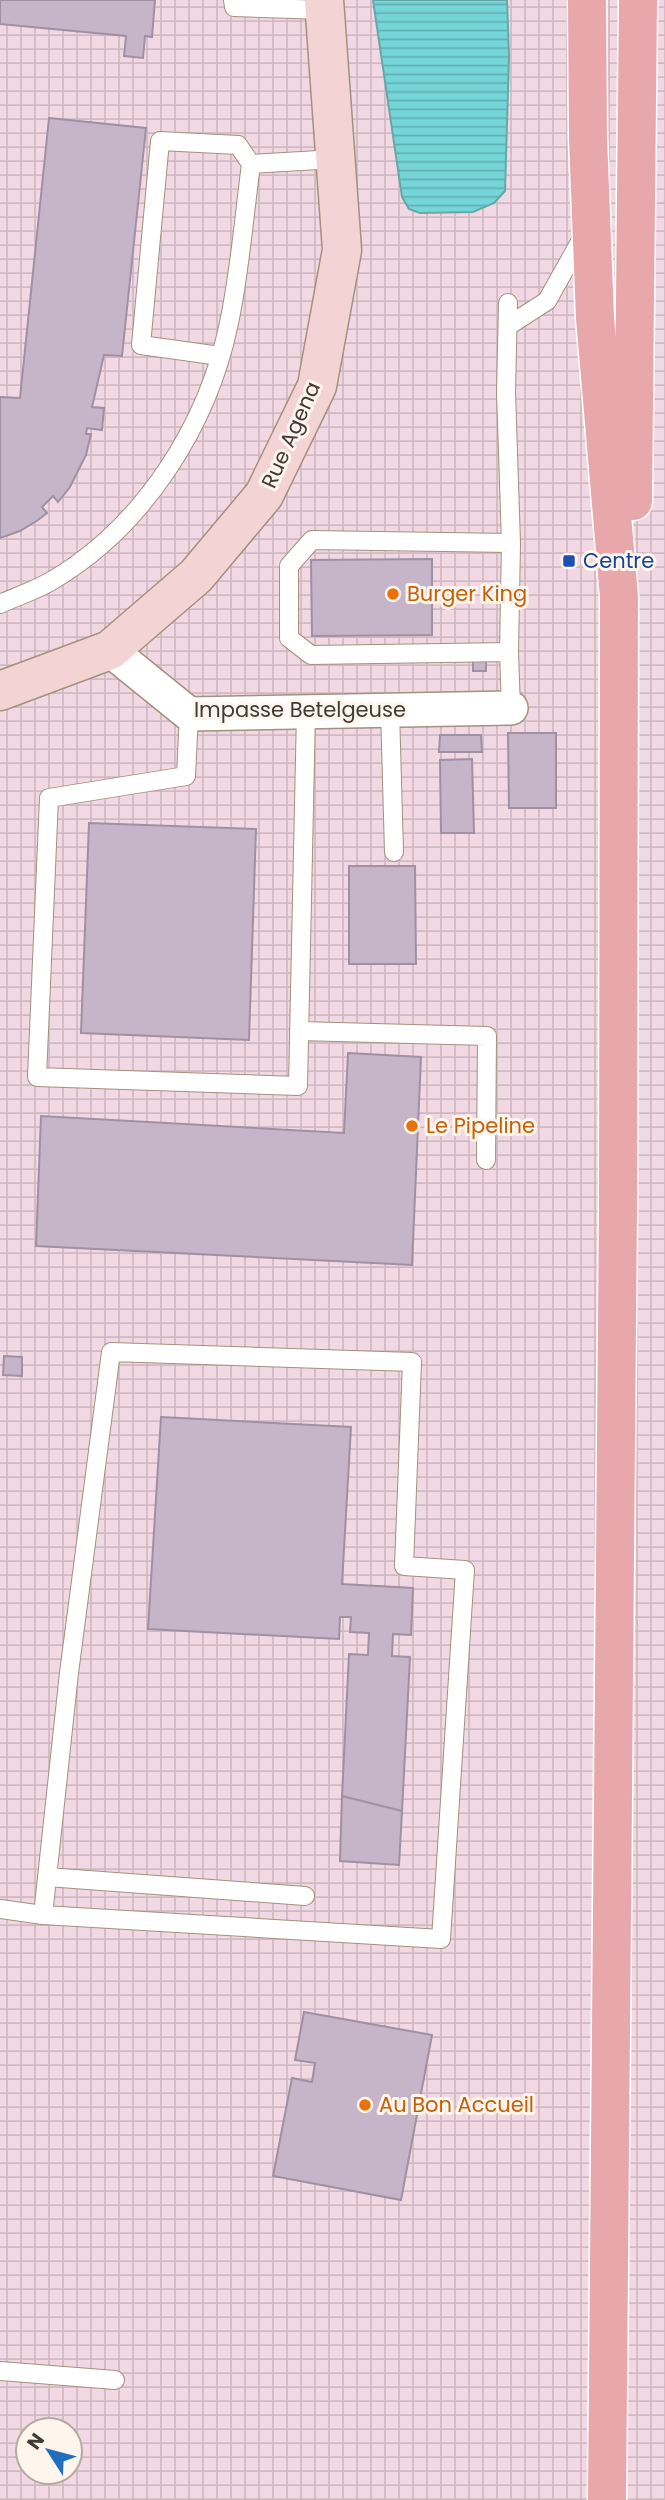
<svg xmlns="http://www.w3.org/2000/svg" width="665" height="2500" font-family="Poppins,sans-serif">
<defs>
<pattern id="industrial-grid" width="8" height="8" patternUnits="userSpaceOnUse" patternTransform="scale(1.75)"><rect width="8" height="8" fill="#f1d8e2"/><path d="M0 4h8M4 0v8" fill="none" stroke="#d0bac2"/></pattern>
<pattern id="water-rules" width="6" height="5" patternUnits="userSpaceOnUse" patternTransform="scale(1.75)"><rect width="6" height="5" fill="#75d6da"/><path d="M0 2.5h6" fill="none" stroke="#62afb1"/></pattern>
</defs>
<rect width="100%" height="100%" fill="#fae6d2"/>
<path fill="url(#industrial-grid)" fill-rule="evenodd" d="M0,0H665V2500H0ZM28,2430H70V2472H28Z"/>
<path fill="url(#water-rules)" stroke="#66a8a8" stroke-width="2" d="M373,0H507L509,56L505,191L494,203L473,212L420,213L409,209L402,197Z"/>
<path fill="#c6b4c9" stroke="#a090a4" stroke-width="2" d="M0,0H155L152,37L145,36L143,58L124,56L126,36L0,24Z
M49,118L146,128L122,356L104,355L92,407L104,408L102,430L87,428L86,434H91L86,455L70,487L58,502L53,496L42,507L47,513L38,520L20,531L0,538V397L20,398Z
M432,559V635L312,636L311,560Z
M473,660L486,661V671H473Z
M508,733H556V808H509Z
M440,735H481L482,752H439Z
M472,759L474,833H441L440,760Z
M89,823L256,829L249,1040L81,1033Z
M349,866H415L416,964H349Z
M348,1053L421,1057L412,1265L36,1246L41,1116L344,1133Z
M4,1356L22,1357V1376L3,1375Z
M161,1417L351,1427L342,1584L413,1588L411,1635L393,1634L392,1656L410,1657L402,1811L342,1796L349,1654L368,1655L369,1633L350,1632L351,1617H340L339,1639L148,1629Z
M342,1796L402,1811L399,1865L340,1861Z
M304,2012L432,2035L401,2200L273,2176L292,2078L312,2082L315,2063L295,2060Z"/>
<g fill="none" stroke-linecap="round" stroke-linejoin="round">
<g stroke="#a4917e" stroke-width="20">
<path id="lane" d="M233,0L234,7L325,10
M508,303L506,392L511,543L509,652L511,708
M508,326L547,301L585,233
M220,356L141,345L160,141L238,145L251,164
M0,604C17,596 37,590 53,580C144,526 208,425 229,323C240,271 244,217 251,164L336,159
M509,652L311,655L289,638V566L312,540L511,543
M390,710L394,852
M189,714L186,776L49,798L37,1077L298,1086L306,712
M299,1031L487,1036L486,1160
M47,1877L305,1896
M0,1909L43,1915L69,1673L111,1352L412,1362L404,1566L465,1570L441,1939L43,1915
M0,2371L115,2380"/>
</g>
<g stroke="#a4917e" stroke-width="36">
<path id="street" d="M110,650L189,714L511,708"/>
</g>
<g stroke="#a4917e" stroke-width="41">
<path id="secondary" d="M0,691L110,650L196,576L264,495L317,386L342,250L324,0"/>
</g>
<g stroke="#fff" stroke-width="41">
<path id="primary" d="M587,0L588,138L595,318L619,597L618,1207L607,2500
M633,501L638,0"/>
</g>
<use href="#lane" stroke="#fff" stroke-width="18"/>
<use href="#street" stroke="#fff" stroke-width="33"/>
<use href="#secondary" stroke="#f4d3d5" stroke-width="38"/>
<use href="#primary" stroke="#e8a7ab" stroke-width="38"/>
</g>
<rect fill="#1a4fb4" stroke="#fef6ed" stroke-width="2.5" x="562" y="554" width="14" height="14" rx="3.5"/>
<g fill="#e8710a" stroke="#fef6ed" stroke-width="2.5">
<circle cx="393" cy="594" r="7"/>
<circle cx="412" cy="1126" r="7"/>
<circle cx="365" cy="2105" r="7"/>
</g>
<g text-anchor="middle" stroke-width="6" stroke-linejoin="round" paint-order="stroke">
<g font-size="21" fill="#433b33" stroke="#fef6ed">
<text transform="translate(291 435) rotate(-66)" y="7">Rue Agena</text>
<text x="300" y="717">Impasse Betelgeuse</text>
</g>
<g font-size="21" fill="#164399" stroke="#fef6ed" text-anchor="start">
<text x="583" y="568">Centre</text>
</g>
<g font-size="21" fill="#c56008" stroke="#fef6ed" text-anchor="start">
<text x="407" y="601">Burger King</text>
<text x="426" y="1133">Le Pipeline</text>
<text x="379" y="2112">Au Bon Accueil</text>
</g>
</g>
<g transform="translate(49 2451) rotate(306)"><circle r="33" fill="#fef6ed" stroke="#b3aba3" stroke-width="2"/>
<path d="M0-5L12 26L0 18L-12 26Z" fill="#226ebe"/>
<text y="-10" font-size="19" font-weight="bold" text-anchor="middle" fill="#433b33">N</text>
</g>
</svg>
